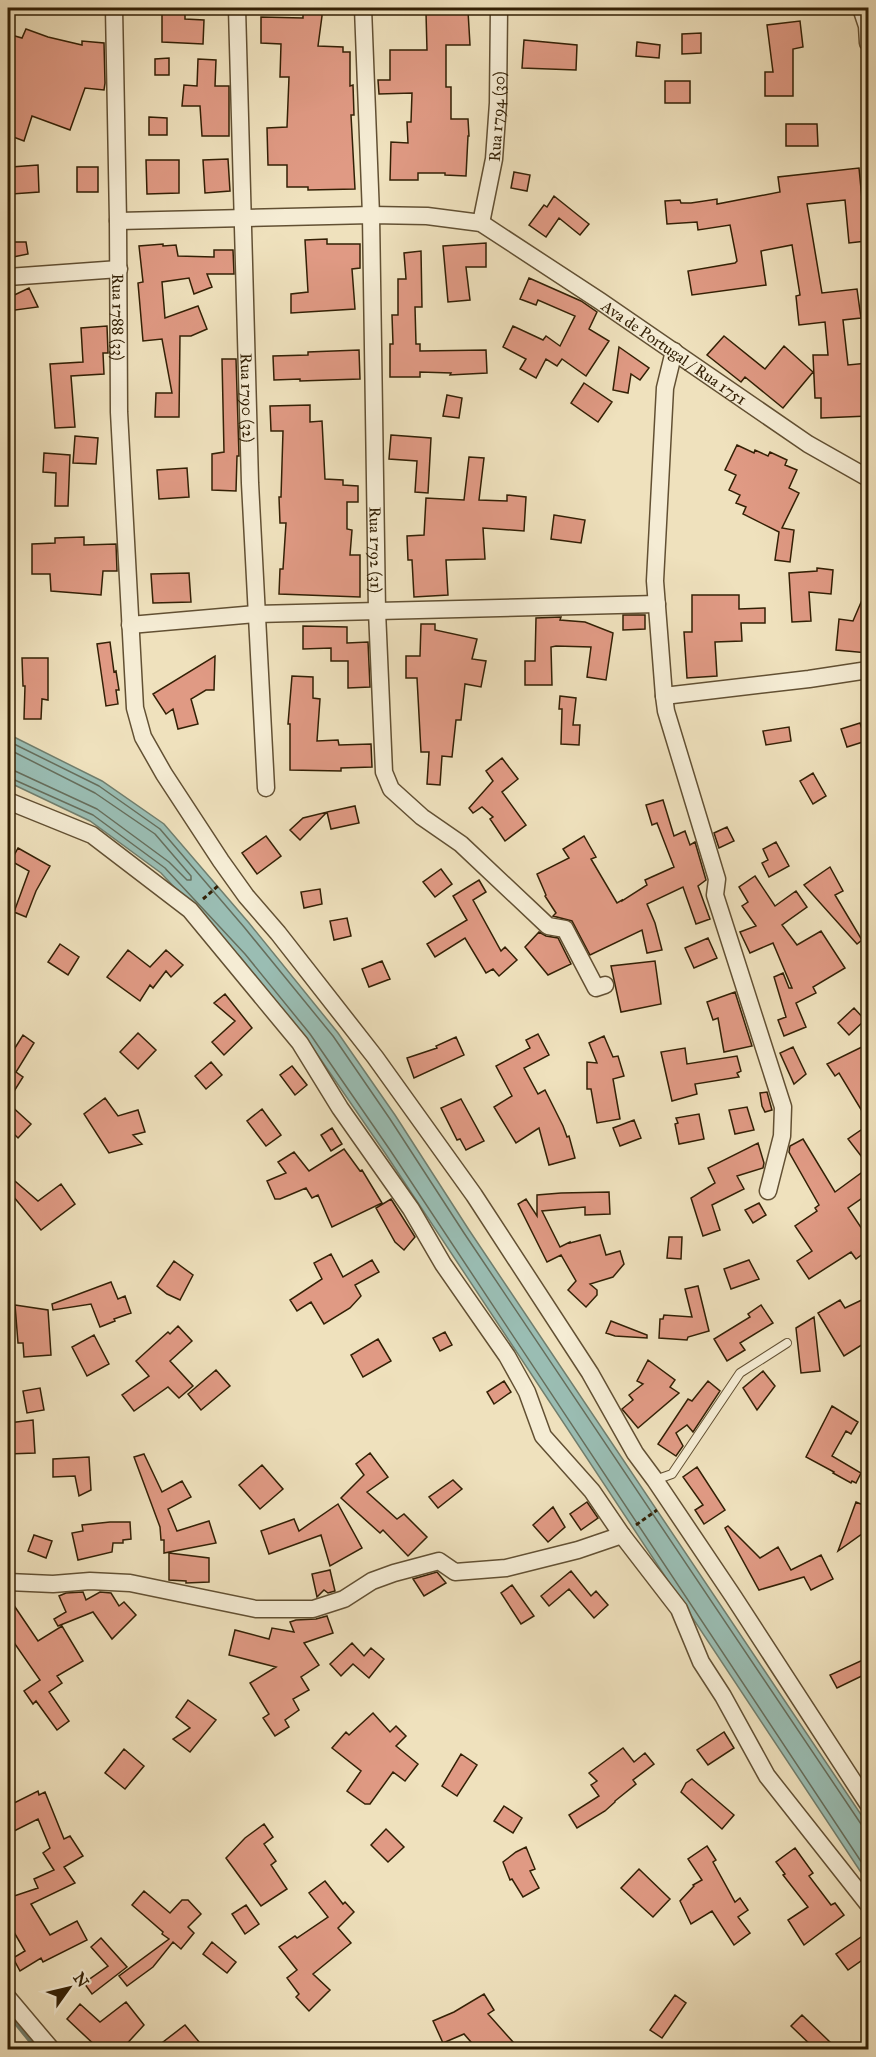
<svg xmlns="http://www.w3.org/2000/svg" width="876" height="2057" font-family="'IM FELL Great Primer',serif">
<rect width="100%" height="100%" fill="#efe1bd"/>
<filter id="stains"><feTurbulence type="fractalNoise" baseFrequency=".00333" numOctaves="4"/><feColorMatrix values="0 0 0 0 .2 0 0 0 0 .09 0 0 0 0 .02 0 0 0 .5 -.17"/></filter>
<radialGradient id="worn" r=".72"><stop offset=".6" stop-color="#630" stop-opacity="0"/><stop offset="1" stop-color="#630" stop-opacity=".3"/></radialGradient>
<path fill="#9abdb3" stroke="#717e6d" stroke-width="1.5" d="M8,734L102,781L164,824L249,923L338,1033L395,1115L469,1230L868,1825V1883L385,1153L306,1038L241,958L161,873L90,821L8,782Z"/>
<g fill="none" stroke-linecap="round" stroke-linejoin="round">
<path stroke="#666e5c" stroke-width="1.5" d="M8,741L99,786L160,829L244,927L333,1036L390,1119L464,1233L861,1824L868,1827
M8,749L95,793L155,834L191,876V880H187L169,862L97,809L15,771L8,770
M8,777L93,815L165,868L245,954L310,1034L390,1150L868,1872"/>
<path stroke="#717e6d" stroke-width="5" d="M8,2013L38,2050"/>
</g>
<path fill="#e09a84" stroke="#332005" stroke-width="1.5" d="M162,8H185V19L204,20L203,44L162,42Z
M303,8H321L322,16L318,46L343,47V52H350V86L353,85L354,115H351L355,189L308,190V187H287V165H268L267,128L287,127L289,77H280L281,44L261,43V17L303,18Z
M468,11L470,45H446V87H451V119H468L469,136H468L466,176L445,175V173H418V180H390L391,142L408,143L407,122H411L412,93L379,94L378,80H390V50H427L426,13Z
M800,21L803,47L793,49V96H765V72H773L767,25Z
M26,29L48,37L82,45V41L104,43L105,83L104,90L85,88L70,130L32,116L24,141L8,135V77L13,62L8,60V34L22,38Z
M701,33V53L682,54V34Z
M524,40L577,45L576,70L522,68Z
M637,42L660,45L659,58L636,56Z
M169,58V75H155V59Z
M198,59L216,60L215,86H229V136H202L200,106H182L184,85L197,86Z
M665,81H690V103H665Z
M149,117L167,118V135H149Z
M786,124H817L818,146H786Z
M228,159L230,191L205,193L203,160Z
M146,160H179V193L147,194Z
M38,165L39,192L12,194L11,167Z
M77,167H98V192H77Z
M859,168L866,241L849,243L845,200L807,204L822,293L857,289L861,318L843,320L848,365L868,363V385H866L868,416L821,418V398H815L813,355H828L825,322L799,325L796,296L800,295L792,245L761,251L766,285L692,295L688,271L735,263L737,261L730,225L698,230L697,222L667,224L665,201L680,200L681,203H691L717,199V204L780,192L778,177Z
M514,172L530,175L527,191L511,188Z
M554,196L589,224L580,235L559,218L546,237L529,225L544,205L547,207Z
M327,239V244H360V268L352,269L355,309L291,313V294L308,292L305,240Z
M8,242H26L28,254L8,258Z
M486,243V267H466L470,300L448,302L443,246Z
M163,244V246L176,245L178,256L214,257V250H233L234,274H207L212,287L194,294L189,278L162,282L165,318L198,306L207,329L191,336H180L179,417H155L156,393H172L162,339L143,341L138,283L143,282L139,246Z
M421,251L422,307H415L416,344H420V351L486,350L487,373L450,375L451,373L420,372V377H390V344H393L392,315H398V279H406L404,253Z
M529,278L581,301L597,312L589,329L609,341L586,376L562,359L557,366L546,359L536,378L520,369L526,359L503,347L513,326L543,340L546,336L560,346L575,316L538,300L536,305L520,299Z
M29,288L38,307L8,311V298Z
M107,326L108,353H103L104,374L71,376L75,427L55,428L50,364L83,362L81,328Z
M724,336L765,369L784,346L813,372L783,408L745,377L741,382L707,355Z
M619,347L649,368L640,380L631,374L628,393L613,390Z
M359,350L360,379L300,381V379L274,380L273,356L308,355V352Z
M222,359H236L239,456H237L236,491L212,490V454L224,452Z
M584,383L612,402L598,422L571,403Z
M447,395L462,398L459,418L443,416Z
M310,405V422L322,421L325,479L343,480V485L358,486V502H347V529L352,530L350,555H360V597L279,594L280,569H283L286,523H280L279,497H281L283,431H271L270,406Z
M391,435L431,438L428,493L415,492L417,461L389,459Z
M75,436L98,438L96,464L73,463Z
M737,445L754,453L755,450L768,456L770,452L787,460L785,465L797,470L789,488L799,493L782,528L794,530L790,562L775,560L779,532L743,514L746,507L736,503L740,495L729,490L736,475L725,470Z
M44,453L70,455L68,506H55L56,473L43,472Z
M469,457L484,458L479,500L507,501V495L526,497L524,531L483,528L485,559L446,560L448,595L414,597L412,560H408L407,536L424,535L426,498L464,500Z
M187,468L189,497L159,499L157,470Z
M554,515L585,520L581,543L551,539Z
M84,537V545L116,544L117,571H103L101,595L51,591L50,574H32V544L55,543V538Z
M817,568L833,570L831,594L809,592L811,621L792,622L789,573L817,571Z
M189,573L191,602L153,603L151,574Z
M868,586V653L836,650L839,619L853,621Z
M692,595H739V609L765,608V623H741L742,641L715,642L717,676L687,678L684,632H692Z
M623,615H645V629L623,630Z
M561,617L560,620L585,622L613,633L606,680L587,677L591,647L556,646L551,647L552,685H525V661H535L536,618Z
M421,624H435V630L477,639L472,659L486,661L481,687L465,684L461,720H456L452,757L442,756L440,785L427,784L429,752H421L417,678H406V656H420Z
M303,626L347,627V643L368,642L370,687L348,688V661H331V648L303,649Z
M110,642L114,672L116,671L119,690H116L118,704L106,706L97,644Z
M215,656L214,690H206L191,699L198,724L178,729L173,709L166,714L153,694Z
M22,658H48V700L42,699L41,719H24L25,686H23Z
M292,676L313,677V698L320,699L317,741L338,740L339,745L371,744L372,767L341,768V771L290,770V724H288Z
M560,696L576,698L573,725H580L579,745L561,744L562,709H559Z
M860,723L866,741L847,747L841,729Z
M789,727L791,741L766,745L763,731Z
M502,758L518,779L502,792L526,825L505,841L490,819L493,817L482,807L473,813L469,808L493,781L486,771Z
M813,773L826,796L813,804L800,781Z
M663,800L674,836L685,831L690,845L695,842L706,880L698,886L710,919L696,924L683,887L647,904L655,923L662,950L647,953L642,930L590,955L572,921L553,916L556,913L545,896L546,895L537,874L569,858L563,849L584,836L596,857L591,859L617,903L622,900V901L647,885L645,880L674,867L657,823L652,825L646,805Z
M355,806L359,823L331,829L327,812Z
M327,812L300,840L290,830L303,818Z
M727,827L734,841L719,848L714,833Z
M266,836L281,856L257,874L242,853Z
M776,842L789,866L769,877L762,863L768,860L763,849Z
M18,848L50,866L36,891L26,917L14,912L29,871L11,861Z
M830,867L843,891L835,895L862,940L857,944L804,885Z
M441,869L452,884L435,897L423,882Z
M755,876L775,906L796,891L807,907L782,925L797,945L821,931L845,968L813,987L816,993L796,1003L806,1027L784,1036L778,1020L786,1017L774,977L783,973L789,988H792L773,943L750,953L740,932L756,926L742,906L748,902L739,887Z
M479,880L486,892L473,900L501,951L505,947L517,960L499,976L493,969L486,973L465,938L435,957L427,944L467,920L453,896Z
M320,889L322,904L304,908L301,892Z
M347,918L351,936L334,940L330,921Z
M539,932L546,936L558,938L571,964L548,975L525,947Z
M708,938L717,958L694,968L685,948Z
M60,944L79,957L68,975L48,962Z
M128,950L150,967L166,950L183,965L171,977L166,971L153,988L150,985L140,1001L107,977Z
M382,961L390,979L369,987L362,969Z
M655,961L661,1004L621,1012L611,966Z
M735,992L752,1046L724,1052L718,1018L713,1020L707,1002Z
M225,994L252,1028L224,1055L212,1042L235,1021L214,1003Z
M854,1008L865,1020L849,1035L838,1023Z
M138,1033L156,1050L138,1069L120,1052Z
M538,1034L549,1055L524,1068L538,1094L545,1090L563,1126L567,1137L569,1136L575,1158L549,1165L539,1128L516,1143L494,1107L512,1096L496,1066L530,1048L526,1040Z
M23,1035L34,1043L16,1072L23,1077L8,1101V1059Z
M604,1036L613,1057L618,1056L624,1076L613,1079L620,1119L597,1123L591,1089H587V1062L597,1063L589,1043Z
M456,1037L464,1055L414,1078L407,1058L437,1048L436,1046Z
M868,1044V1121L839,1073L835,1076L827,1064Z
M793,1047L806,1074L794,1084L780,1053Z
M685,1048L687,1064L737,1056L741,1071L737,1073L739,1077L695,1084L697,1094L672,1101L661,1052Z
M211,1062L222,1075L206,1089L195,1076Z
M292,1066L307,1085L295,1095L280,1075Z
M767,1092L772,1110L765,1112L762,1106L760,1093Z
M105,1098L118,1116L138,1110L145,1132L133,1135L142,1144L109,1153L84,1114Z
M461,1099L484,1141L466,1150L460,1139L457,1140L441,1108Z
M8,1103L31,1124L18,1138L8,1128Z
M747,1107L754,1130L735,1134L729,1110Z
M262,1109L281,1135L266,1146L247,1121Z
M699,1114L704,1139L679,1144L675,1124L678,1123L676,1118Z
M634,1120L641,1138L620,1146L613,1128Z
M332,1128L342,1144L331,1151L321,1135Z
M861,1130L868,1140V1165L848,1139Z
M803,1139L835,1192L868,1168V1194L848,1208L868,1238V1250L856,1259L851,1252L809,1279L797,1261L812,1251L795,1226L817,1211L815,1208L819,1205L789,1152L790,1146Z
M758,1143L764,1163L763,1168L737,1176L744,1189L712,1205L720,1230L703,1236L691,1198L715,1183L708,1168Z
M344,1149L360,1171L362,1170L382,1203L332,1227L318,1195L312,1198L306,1188L280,1199H275L267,1181L286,1173L278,1162L294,1152L309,1171Z
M8,1175L38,1201L61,1184L75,1204L41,1230L8,1190Z
M609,1192L610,1214L585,1215V1207L542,1211L560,1247L570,1242V1243L600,1235L606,1255L620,1251L624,1264L613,1277L590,1284L597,1290V1295L586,1307L568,1290L576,1281L561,1255L547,1262L518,1204L526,1199L537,1216V1195L561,1193Z
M391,1199L415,1237L404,1250L395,1242L376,1208Z
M759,1203L766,1215L753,1223L745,1210Z
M669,1237H682L681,1259L667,1258Z
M331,1254L343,1277L372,1260L379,1272L355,1285L361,1296L350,1308L324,1324L311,1302L297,1311L290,1300L322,1279L314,1263Z
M749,1260L759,1279L731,1289L724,1269Z
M174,1261L193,1275L180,1300L167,1294L157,1286Z
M111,1282L118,1299L125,1296L131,1313L114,1319L115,1321L100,1327L91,1304L53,1310L52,1304Z
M698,1286L709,1331L688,1337L687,1340L659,1338L660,1319H663L664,1315L692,1317L685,1289Z
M868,1297V1341L844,1356L818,1313L840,1300L845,1308Z
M15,1305L48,1310L51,1355L24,1357L23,1343H18Z
M761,1305L773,1323L740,1343L745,1350L727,1361L714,1339L750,1317L748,1314Z
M814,1317L820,1371L801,1373L796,1328Z
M611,1321L647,1335V1338L615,1336L606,1333Z
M178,1326L192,1341L170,1361L193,1386L179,1398L168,1387L134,1411L122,1395L149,1376L136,1361L168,1332L170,1334Z
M445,1332L452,1345L440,1351L433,1338Z
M94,1335L109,1364L87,1376L72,1347Z
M378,1339L391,1361L363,1377L351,1355Z
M648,1360L675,1380L670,1387L679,1393L638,1428L622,1409L633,1400L629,1395L643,1384L637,1381Z
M216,1370L230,1386L201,1410L188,1394Z
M763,1371L775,1386L757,1410L743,1388Z
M504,1381L511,1392L494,1404L487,1392Z
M708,1381L720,1391L693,1432L687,1425L676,1433L683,1446L676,1456L658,1444L688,1399L692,1401Z
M40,1388L44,1410L27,1413L23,1391Z
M832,1406L858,1422L851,1434L846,1431L832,1456L861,1473L856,1483L852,1481L851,1483L833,1473L834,1472L806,1457Z
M33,1420L35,1453L8,1454V1423Z
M370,1453L388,1477L367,1492L397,1519L404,1514L427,1537L408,1556L383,1530L380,1533L341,1498L364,1475L356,1464Z
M144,1454L162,1492L182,1481L191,1497L168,1509L177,1531L209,1521L216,1543L164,1553V1540H161L160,1527L134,1457Z
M89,1457L91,1490L79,1496L75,1476L53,1477V1459Z
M262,1465L283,1489L260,1509L239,1485Z
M697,1467L725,1510L704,1524L695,1510L703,1505L683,1477Z
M453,1480L462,1489L438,1508L429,1497Z
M587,1502L598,1518L581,1530L570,1514Z
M856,1502L868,1507V1528L865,1536L862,1534L838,1551Z
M338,1504L362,1548L330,1566L321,1535L269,1554L261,1531L294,1519L299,1531Z
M553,1507L565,1527L548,1542L533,1525Z
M110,1522H130L131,1539L123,1540V1543H113L112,1552L78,1560L72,1533L83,1531L82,1525Z
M728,1526L760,1558L778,1547L791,1570L821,1555L833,1579L811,1590L804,1577L759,1590L725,1528Z
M34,1535L52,1541L46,1558L28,1551Z
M169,1553L209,1558V1582L186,1583V1581L169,1580Z
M330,1570L335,1591L328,1593L324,1590L317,1597L312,1574Z
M571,1571L591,1596L596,1591L608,1605L594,1618L569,1589L549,1606L541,1596Z
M437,1572L446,1583L424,1596L413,1579Z
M512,1585L534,1616L521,1624L501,1593Z
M83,1592L86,1600L100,1592L111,1593L119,1606L124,1602L136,1615L112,1639L93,1612L58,1626L54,1619L66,1612L59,1596L66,1593Z
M13,1604L38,1641L62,1626L83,1661L57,1676L62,1683L49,1692L69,1721L57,1730L36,1701L33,1704L24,1691L40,1680L8,1634L14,1630Z
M327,1616L333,1633L304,1643L319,1665L301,1677L309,1690L293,1699L299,1710L285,1720L289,1727L275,1736L263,1718L269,1714L250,1683L276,1667L229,1655L235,1630L269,1639L272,1628L294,1632L290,1622L296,1620L316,1619Z
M352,1643L364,1656L371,1648L384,1659L369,1678L353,1664L341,1676L330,1664Z
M865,1659L868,1667V1673L837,1688L830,1675Z
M188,1700L216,1720L190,1752L173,1739L190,1728L176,1717Z
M373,1713L390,1732L396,1726L406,1736L396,1746L418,1764L405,1781L393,1772L370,1804H365L347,1791L361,1771L332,1748L346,1732L349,1735Z
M724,1732L734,1748L708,1765L697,1750Z
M623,1748L634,1762L645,1753L654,1764L633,1780L636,1784L615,1801V1802L605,1811L577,1828L569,1815L599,1796L591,1785L597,1781L589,1773Z
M124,1749L144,1766L125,1789L105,1773Z
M461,1754L477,1765L457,1796L442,1786Z
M692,1779L734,1815L722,1829L681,1792L686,1783Z
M38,1791L39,1795L45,1792L64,1839L70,1836L83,1856L64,1867L75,1883L31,1904L50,1935L77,1921L87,1940L43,1962L41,1958L20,1971L13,1958L25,1951L8,1922V1898L38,1888L34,1879L54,1870L43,1853L50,1848L38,1819L8,1834V1806Z
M504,1806L522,1818L513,1833L494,1821Z
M264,1824L273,1837L264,1844L276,1861L271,1865L287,1889L261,1906L226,1858L245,1838Z
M386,1829L404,1847L388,1862L371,1845Z
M707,1846L716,1860L713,1862L735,1902L740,1898L748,1910L738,1917L750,1933L734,1945L712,1911L691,1924L680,1901L694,1886L693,1885L702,1880L688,1859Z
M526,1847L535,1869L530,1871L539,1888L523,1897L512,1879L510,1880L503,1862L516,1852Z
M795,1848L813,1873L809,1876L831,1905L835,1903L844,1915L804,1945L788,1920L808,1907L783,1875L785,1874L776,1862Z
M639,1869L670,1899L653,1917L621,1888Z
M325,1881L343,1904L345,1902L354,1912L338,1928L351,1943L313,1974L330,1990L309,2011L296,1997L299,1994L287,1978L297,1970L279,1947L295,1936L297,1938L328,1917L309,1893Z
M144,1891L170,1913L182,1900H188L201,1914L188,1927L194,1933L181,1949L173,1942L153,1967L127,1986L119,1976L169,1939L162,1934L163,1932L132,1905Z
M246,1905L259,1924L245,1934L232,1914Z
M864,1935L868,1942V1956L848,1970L836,1954Z
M101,1938L127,1967L92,1994L84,1983L108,1966L91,1947Z
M212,1942L236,1962L227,1973L203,1954Z
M484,1994L494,2010L488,2014L513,2042L504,2049H477L464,2034L443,2043L433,2021L454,2012Z
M675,1995L686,2003L662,2038L650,2030Z
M126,2002L144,2025L122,2049H99L67,2019L80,2004L100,2022Z
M802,2015L831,2043L825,2049H815L791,2026Z
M185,2025L200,2043L192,2049H154Z"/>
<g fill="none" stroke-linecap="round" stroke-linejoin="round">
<g stroke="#625033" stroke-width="10">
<path id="lane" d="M655,1480L672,1474L740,1373L787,1343"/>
</g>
<g stroke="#625033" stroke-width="19">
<g id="street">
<path id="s1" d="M114,8L118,221L119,412L135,708L143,737L164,774L221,861L246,896L278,933L375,1057L474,1195L590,1373L635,1453L655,1480L733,1596L868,1804"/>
<path id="s2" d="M237,8L250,483L266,788"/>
<path id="s3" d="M363,8L371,215L377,611L384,772L391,789L422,817L461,844L548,926L565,929L596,988L605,985"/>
<path d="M861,8L867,26L868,43"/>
<path id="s4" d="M118,221L371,215L427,216L481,223L600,301L808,444L868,478"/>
<path id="s5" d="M481,223L494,159L498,103L499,8"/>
<path d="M8,277L119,269"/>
<path d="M674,351L665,388L655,581L664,696L666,711L717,879L715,895L783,1107L782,1136L768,1191"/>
<path d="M130,625L256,614L657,604"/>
<path d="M664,696L809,679L868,670"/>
<path d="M8,801L92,835L190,910L300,1043L340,1108L411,1209L443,1264L507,1356L527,1392L543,1436L592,1491L622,1535L679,1609L701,1662L723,1696L767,1776L868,1904"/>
<path d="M8,1582L53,1584L90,1581L130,1583L256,1609H313L344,1599L372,1581L394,1573L439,1561L455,1572L506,1568L578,1550L622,1535"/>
<path d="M8,1998L52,2050"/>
</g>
</g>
<path stroke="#332005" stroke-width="3" stroke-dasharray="4.5 3" stroke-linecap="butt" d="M203,899L218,886
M636,1525L657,1510"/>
<use href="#lane" stroke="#f5ecd4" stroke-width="8"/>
<use href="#street" stroke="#f5ecd4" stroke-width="16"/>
</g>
<g text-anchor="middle" stroke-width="6" stroke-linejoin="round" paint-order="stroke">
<g font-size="16" fill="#332005" stroke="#f5ecd4">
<text dy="6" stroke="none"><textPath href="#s5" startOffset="108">Rua 1794 (30)</textPath></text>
<text dy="6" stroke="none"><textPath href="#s1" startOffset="309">Rua 1788 (33)</textPath></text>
<text dy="6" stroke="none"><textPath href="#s4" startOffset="596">Ava de Portugal / Rua 1751</textPath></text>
<text dy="6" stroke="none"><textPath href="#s2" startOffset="390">Rua 1790 (32)</textPath></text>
<text dy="6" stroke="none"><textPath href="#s3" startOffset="542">Rua 1792 (31)</textPath></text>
</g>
</g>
<rect width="876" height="2057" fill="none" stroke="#efe1bd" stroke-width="30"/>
<rect x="9" y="9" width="858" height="2039" fill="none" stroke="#332005" stroke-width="3"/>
<rect x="15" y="15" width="846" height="2027" fill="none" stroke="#332005" stroke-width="1.5"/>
<g transform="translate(69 1988) rotate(56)" stroke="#f5ecd4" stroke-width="4.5" paint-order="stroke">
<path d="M0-4.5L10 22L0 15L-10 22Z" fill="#332005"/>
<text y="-9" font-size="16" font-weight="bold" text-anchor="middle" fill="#332005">N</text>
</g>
<rect width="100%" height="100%" filter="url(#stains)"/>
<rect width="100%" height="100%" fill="url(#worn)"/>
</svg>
